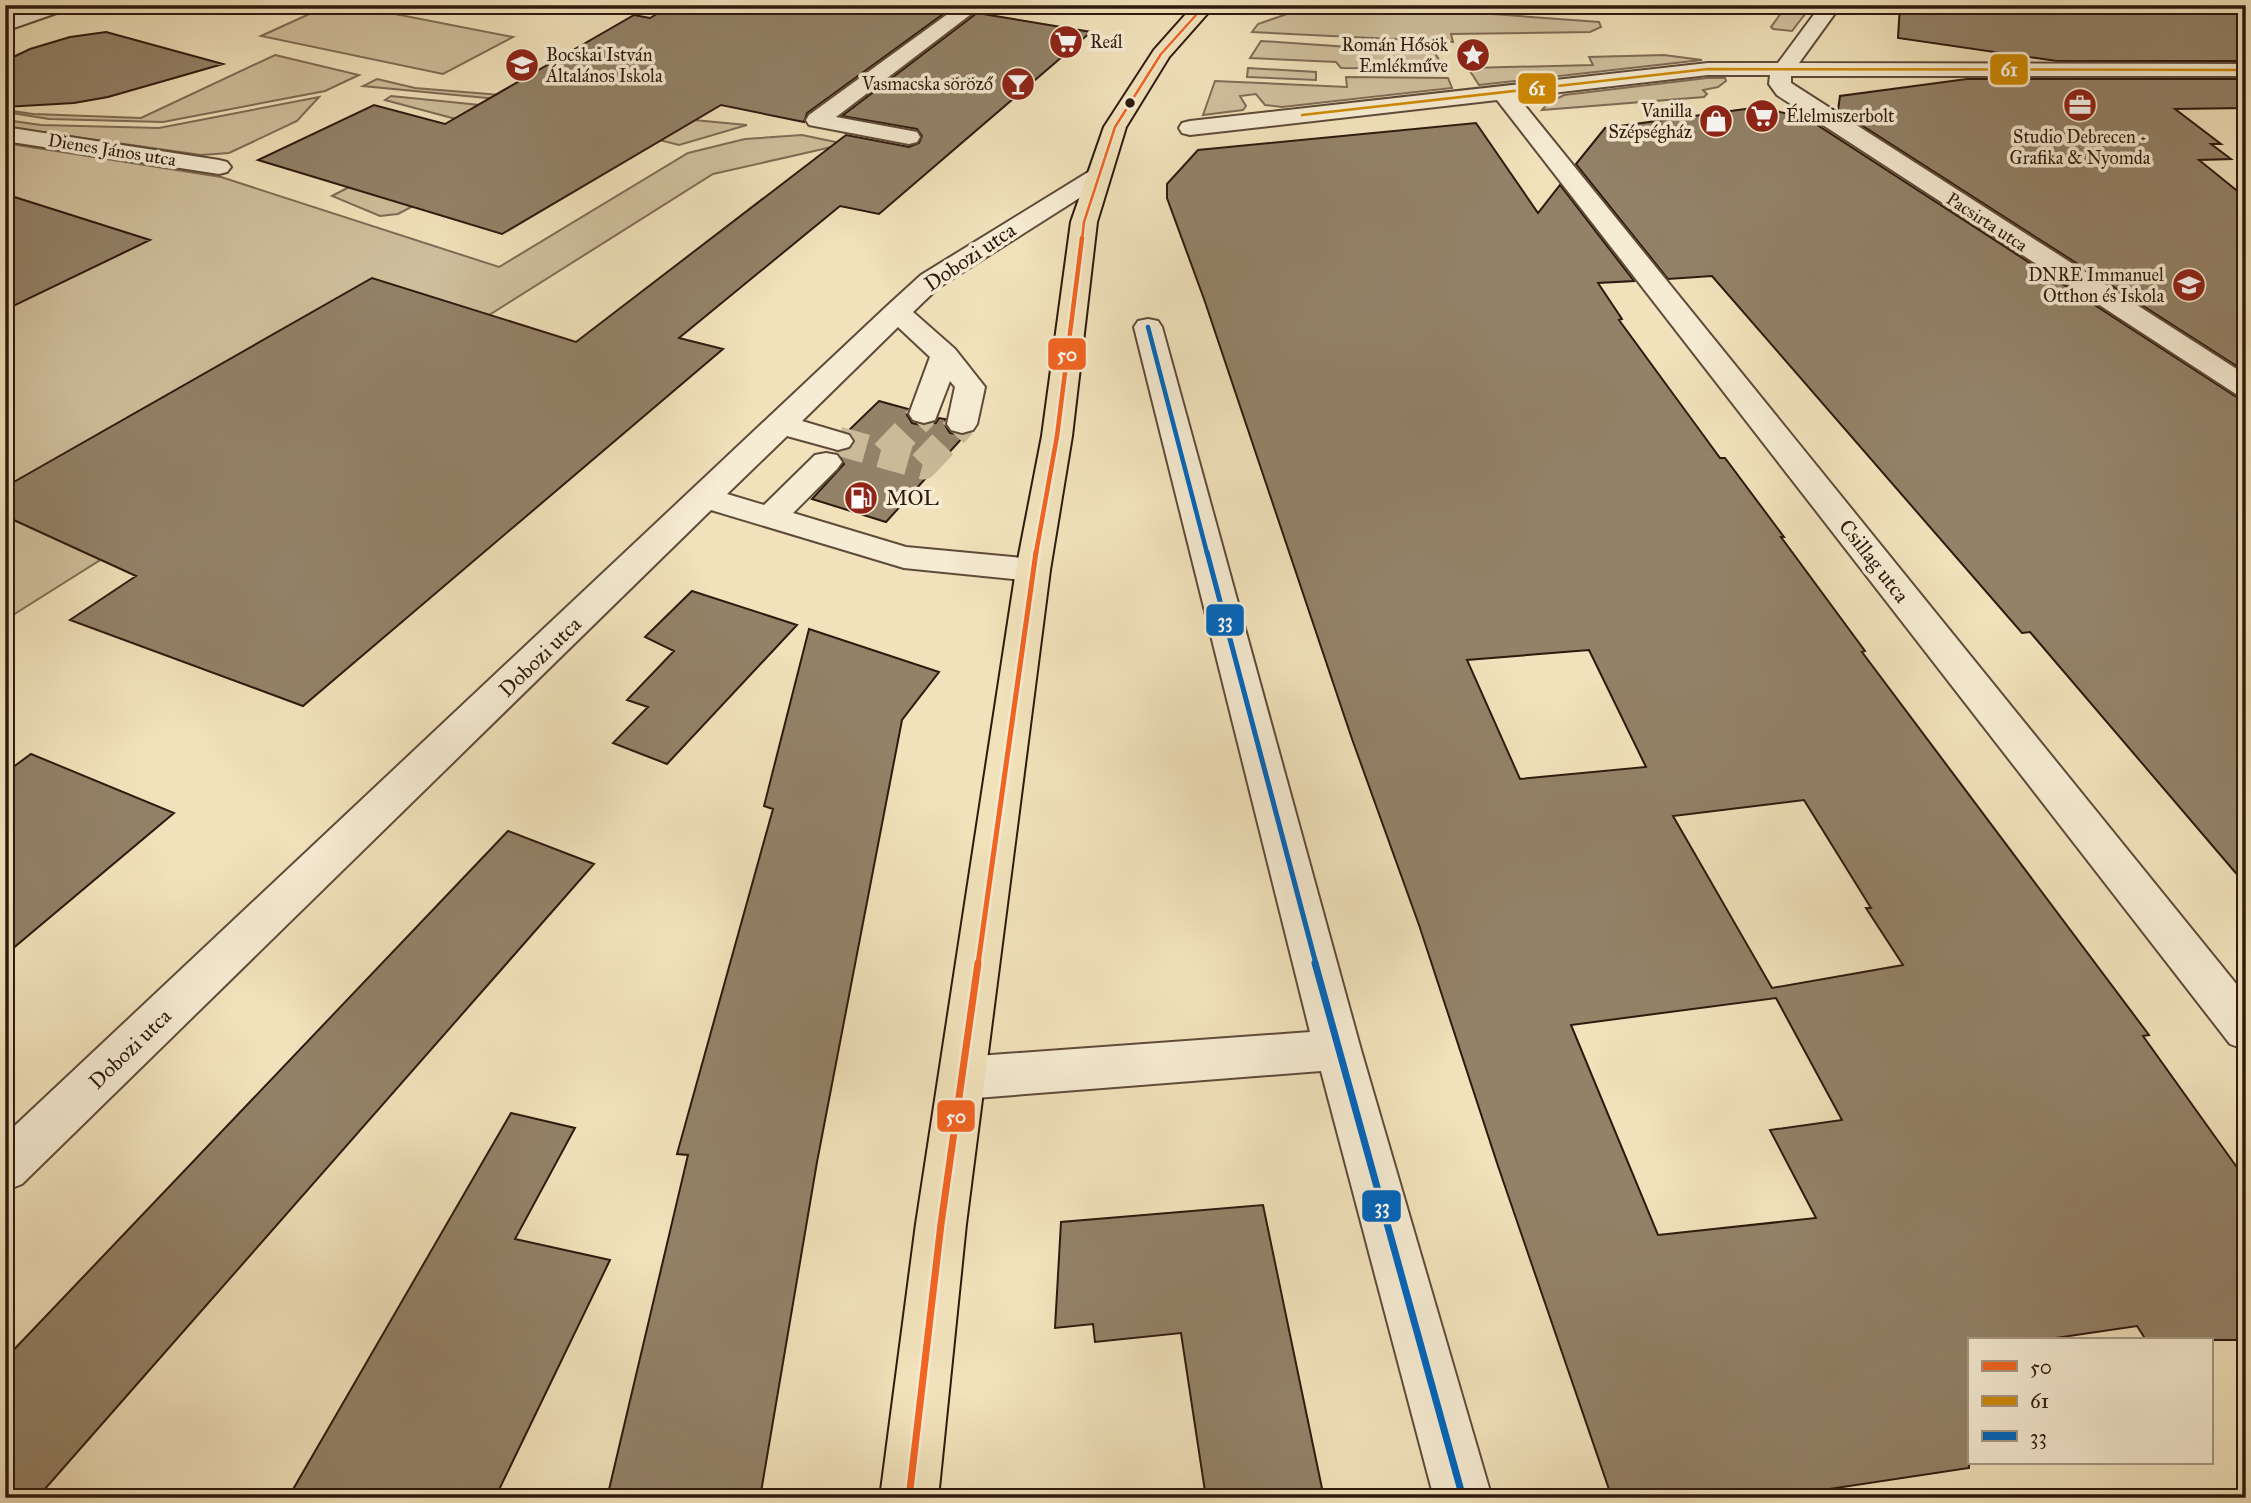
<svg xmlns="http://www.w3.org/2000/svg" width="2251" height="1503" font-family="'IM FELL Great Primer',serif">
<rect width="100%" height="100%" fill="#f1e2bb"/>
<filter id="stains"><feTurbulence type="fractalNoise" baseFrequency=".00286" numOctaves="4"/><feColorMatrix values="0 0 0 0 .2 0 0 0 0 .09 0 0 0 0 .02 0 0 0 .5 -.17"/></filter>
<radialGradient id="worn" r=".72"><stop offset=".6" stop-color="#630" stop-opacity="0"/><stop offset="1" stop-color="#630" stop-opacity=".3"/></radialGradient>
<path fill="#d0c09e" stroke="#7f6c56" stroke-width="2" d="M329,5H349L513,37L443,74L261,36Z
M1313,5H1372L1599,22L1601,27L1590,32L1451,34L1453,42L1252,32L1258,24Z
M1787,5H1812L1792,31L1773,29L1771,27Z
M1261,41L1435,53L1444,69L1341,68L1336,62L1250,58Z
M275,55L359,75L325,91L163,122L49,119L5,112V110L33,114L141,118Z
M1664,55L1702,60L1479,85L1468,68L1593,65L1589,57Z
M1248,68L1316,72V80L1247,77Z
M1346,77L1448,78L1452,88L1282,107L1265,105L1256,94L1240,96L1246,106L1243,110L1203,115L1215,81L1347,87Z
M1707,78H1725L1726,81L1718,87L1703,90L1707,94L1704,97L1542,110L1548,103L1564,95Z
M377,79L415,88L614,104L559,105L363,86Z
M391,96L558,113L662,117L747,125L679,145L588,122L568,124L398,214L380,216L332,196L471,123L385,100Z
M319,97L297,121L229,153L201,155L5,127V120L41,125L159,128Z
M802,135L845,144L713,174L5,620V417L8,409L5,397V143L221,177L499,267L688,153L745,139Z"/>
<path fill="#938268" stroke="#2e190e" stroke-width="2" fill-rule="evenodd" d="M672,5H929L950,9L807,113L804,122L721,105L502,234L258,160L374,105L445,124L634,15L650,18Z
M1900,5H2228L2246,18V61H2057L1898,38Z
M977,13L1091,32L879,214L840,206L679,338L723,349L303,706L70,620L136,576L5,516V487L372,278L576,342L846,135L909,147L919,143L922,136L917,129L842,116Z
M106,32L223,64L108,97L74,103L5,107V61L30,49L70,37Z
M1967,79H2246V108L2175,109L2221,144H2211L2231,159L2199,160L2246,198V372L1838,110L1840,96Z
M1760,107L1808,119L2235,396L2246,399V885L2030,632L2022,633L1712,276L1668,279L1576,164L1605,128Z
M1476,123L1538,213L1560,185L1634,281L1598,283L1622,319L1619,320L1701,432L1720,458H1725L1784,537H1781L1865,651L1862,652L2149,1035L2143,1036L2246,1180V1340H2146L2137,1326L2042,1340H1969V1468L1770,1498H1612L1498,1166L1419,925L1352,739L1204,299L1167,198V184L1198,150ZM1589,650L1646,767L1520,779L1467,660ZM1804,800L1871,908H1866L1903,965L1772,988L1673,816ZM1776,998L1842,1120L1770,1130L1816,1218L1658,1235L1571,1025Z
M5,194L150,240L5,310Z
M879,401L908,409L907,415L912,423L925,426L936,423L939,418L945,419V425L950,433L965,435L886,522L812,499L844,464L838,453L850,450L855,442L847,432Z
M692,591L797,625L667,764L613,743L648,707L627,700L674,651L645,637Z
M809,629L939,672L902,720L817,1162L760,1498H607L688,1155L677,1154L773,809L764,806Z
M31,754L174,813L5,955V773Z
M508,831L594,864L37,1498H5V1359Z
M511,1113L575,1128L515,1239L610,1260L495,1498H288Z
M1263,1205L1324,1498H1206L1181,1333L1095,1342L1093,1324L1055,1328L1061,1222Z"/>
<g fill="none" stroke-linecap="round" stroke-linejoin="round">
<path stroke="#caba98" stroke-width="29" stroke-dasharray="29 15" stroke-linecap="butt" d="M838,441L923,465L962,424
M885,454L924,414"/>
<g stroke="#5f4b39" stroke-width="4">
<path id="minor" d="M42,5H71L68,9L5,31V18Z
M960,5H983L836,117L917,132L920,137L917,142L909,144L809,125L806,120L809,115Z
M1821,5H1841L1799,63L2246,64V76H1791V83L2246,375V397L2236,394L1777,95L1769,84L1770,75H1708L1518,97L2246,996V1050L2230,1044L1497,100L1190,135L1182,133L1179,128L1182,123L1190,121L1708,63H1778Z
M5,127L219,160L227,162L231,167L227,172L219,174L5,141Z
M1098,169L1106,171L1110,176L1106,181L939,287L913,312L955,349L985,387L977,424L973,430L962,433L951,430L947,424L955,387L950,381L935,420L924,423L913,420L909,414L930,357L898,327L802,421L849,435L853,441L849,447L838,450L787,436L727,494L764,505L815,455L826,453L837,455L842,462L837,469L793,513L906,547L1033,559L1045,562L1050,570L1045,578L1033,581L904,568L711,510L22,1184L5,1191V1135L887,306L921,275L1090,171Z
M1148,319L1158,321L1162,327L1361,1050L1492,1498H1434L1321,1071L963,1099L946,1093L940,1078L946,1063L963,1057L1310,1032L1134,327L1138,321Z"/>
</g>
<g stroke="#2e190e" stroke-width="4">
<path id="major" d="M1194,5H1215L1169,57L1126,127L1097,222L1072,436L1050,570L966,1224L938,1498H880L916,1224L1016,570L1042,436L1071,222L1104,127L1154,50Z"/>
</g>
<use href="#minor" fill="#f6ecd3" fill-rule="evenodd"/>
<use href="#major" fill="#f1e2bb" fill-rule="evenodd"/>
<g stroke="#f6ecd3" stroke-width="5">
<path id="bus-1-far3" d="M1082,240L1084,222L1115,127L1161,54L1205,5"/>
</g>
<g stroke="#f6ecd3" stroke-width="9">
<path id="bus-1-far2" d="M1036,553L1057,436L1082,238"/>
</g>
<g stroke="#f6ecd3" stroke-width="10">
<path id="bus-1-far1" d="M978,964L1036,552"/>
</g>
<g stroke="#f6ecd3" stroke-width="12">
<path id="bus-1" d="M909,1498L941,1224L978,963"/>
</g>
<g stroke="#f6ecd3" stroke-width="5">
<path id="bus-2" d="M1302,115L1708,69L2246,70"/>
</g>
<g stroke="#f6ecd3" stroke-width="9">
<path id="bus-3-far2" d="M1148,327L1207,553"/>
</g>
<g stroke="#f6ecd3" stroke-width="10">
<path id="bus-3-far1" d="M1207,552L1316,964"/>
</g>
<g stroke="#f6ecd3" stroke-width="12">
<path id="bus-3" d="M1315,963L1463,1498"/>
</g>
<use href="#bus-1-far3" stroke="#f26522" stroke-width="2.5"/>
<use href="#bus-1-far2" stroke="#f26522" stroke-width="4.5"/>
<use href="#bus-1-far1" stroke="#f26522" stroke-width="5"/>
<use href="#bus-1" stroke="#f26522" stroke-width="7"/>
<use href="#bus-2" stroke="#cf8a03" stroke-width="2.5"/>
<use href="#bus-3-far2" stroke="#0065bd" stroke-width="4.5"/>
<use href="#bus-3-far1" stroke="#0065bd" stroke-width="5"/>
<use href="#bus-3" stroke="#0065bd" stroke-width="7"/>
</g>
<defs>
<g id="supermarket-disc" transform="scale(1.75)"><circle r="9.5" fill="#8f2418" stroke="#f6ecd3"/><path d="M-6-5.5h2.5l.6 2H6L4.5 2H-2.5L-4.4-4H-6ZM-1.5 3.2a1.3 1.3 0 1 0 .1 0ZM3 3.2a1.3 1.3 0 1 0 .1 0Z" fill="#fff"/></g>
<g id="sight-disc" transform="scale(1.75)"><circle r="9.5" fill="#8f2418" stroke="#f6ecd3"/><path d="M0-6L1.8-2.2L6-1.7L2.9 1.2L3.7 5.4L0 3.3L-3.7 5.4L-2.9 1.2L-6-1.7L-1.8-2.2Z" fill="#fff"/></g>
<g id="school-disc" transform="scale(1.75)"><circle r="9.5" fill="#8f2418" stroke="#f6ecd3"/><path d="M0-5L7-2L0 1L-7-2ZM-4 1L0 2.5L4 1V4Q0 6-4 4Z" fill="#fff"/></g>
<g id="bar-disc" transform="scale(1.75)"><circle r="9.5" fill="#8f2418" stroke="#f6ecd3"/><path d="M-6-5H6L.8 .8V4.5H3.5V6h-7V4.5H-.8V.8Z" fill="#fff"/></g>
<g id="office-disc" transform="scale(1.75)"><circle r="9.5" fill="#8f2418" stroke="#f6ecd3"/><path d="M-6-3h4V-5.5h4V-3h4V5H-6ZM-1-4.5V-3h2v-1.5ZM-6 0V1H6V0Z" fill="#fff"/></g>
<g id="shop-disc" transform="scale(1.75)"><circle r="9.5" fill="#8f2418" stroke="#f6ecd3"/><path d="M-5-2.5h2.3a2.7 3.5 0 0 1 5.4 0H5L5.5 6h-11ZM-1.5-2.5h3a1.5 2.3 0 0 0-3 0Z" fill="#fff"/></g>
<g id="fuel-disc" transform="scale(1.75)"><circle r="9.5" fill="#8f2418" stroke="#f6ecd3"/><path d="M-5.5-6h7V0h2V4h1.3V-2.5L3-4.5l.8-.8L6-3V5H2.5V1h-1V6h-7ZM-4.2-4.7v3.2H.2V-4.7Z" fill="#fff"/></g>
</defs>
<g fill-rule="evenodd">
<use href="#supermarket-disc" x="1066" y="42"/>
<use href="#sight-disc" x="1473" y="55"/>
<use href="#school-disc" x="522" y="65"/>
<use href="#bar-disc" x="1018" y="84"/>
<use href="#office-disc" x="2080" y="105"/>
<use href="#supermarket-disc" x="1762" y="116"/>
<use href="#shop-disc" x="1716" y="121"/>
<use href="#school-disc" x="2189" y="285"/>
<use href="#fuel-disc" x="861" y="498"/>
</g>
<circle fill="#2e190e" stroke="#f6ecd3" stroke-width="2.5" cx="1130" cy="103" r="6"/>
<g text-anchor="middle" stroke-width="7" stroke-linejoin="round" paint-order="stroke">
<g font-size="18" fill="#2e190e" stroke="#f6ecd3" text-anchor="end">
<text x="1090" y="48" text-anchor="start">Reál</text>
<text x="1448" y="51">Román Hősök<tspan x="1448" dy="21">Emlékműve</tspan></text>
<text x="546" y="61" text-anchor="start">Bocskai István<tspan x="546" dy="21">Általános Iskola</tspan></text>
<text x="993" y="90">Vasmacska söröző</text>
<text x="1692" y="117">Vanilla<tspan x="1692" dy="21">Szépségház</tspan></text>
<text x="1786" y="122" text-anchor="start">Élelmiszerbolt</text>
<text x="2080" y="143" text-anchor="middle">Studio Debrecen -<tspan x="2080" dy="21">Grafika &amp; Nyomda</tspan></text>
<text x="2164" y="281">DNRE Immanuel<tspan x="2164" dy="21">Otthon és Iskola</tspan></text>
</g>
<g font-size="18" fill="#2e190e" stroke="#f6ecd3">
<text transform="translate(112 150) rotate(9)" y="6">Dienes János utca</text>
<text transform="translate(1987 222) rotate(33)" y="6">Pacsirta utca</text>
</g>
<g font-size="21" fill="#2e190e" stroke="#f6ecd3">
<text transform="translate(970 257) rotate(-34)" y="7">Dobozi utca</text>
<text transform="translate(1874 561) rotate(52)" y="7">Csillag utca</text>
<text transform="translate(540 657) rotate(-44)" y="7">Dobozi utca</text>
<text transform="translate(130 1049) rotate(-44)" y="7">Dobozi utca</text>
</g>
<g font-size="21" fill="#2e190e" stroke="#f6ecd3" text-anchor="start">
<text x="886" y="505">MOL</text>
</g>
</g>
<g stroke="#f6ecd3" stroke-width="2.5">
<rect x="1989" y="53" width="40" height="33" rx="7" fill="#cf8a03"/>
<rect x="1517" y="72" width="40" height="33" rx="7" fill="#cf8a03"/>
<rect x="1047" y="337" width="40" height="34" rx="7" fill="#f26522"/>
<rect x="1205" y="603" width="40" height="34" rx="7" fill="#0065bd"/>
<rect x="936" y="1099" width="40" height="34" rx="7" fill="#f26522"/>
<rect x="1361" y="1189" width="41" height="34" rx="7" fill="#0065bd"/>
</g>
<g font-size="19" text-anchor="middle" font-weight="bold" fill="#fff">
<text x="2009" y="76">61</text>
<text x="1537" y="95">61</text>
<text x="1067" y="361">50</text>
<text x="1225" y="627">33</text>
<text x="956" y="1123">50</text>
<text x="1382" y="1213">33</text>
</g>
<rect width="2251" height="1503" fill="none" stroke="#f1e2bb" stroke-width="28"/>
<rect x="7" y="7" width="2237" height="1489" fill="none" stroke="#2e190e" stroke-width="3.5"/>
<rect x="14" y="14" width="2223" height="1475" fill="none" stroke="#2e190e" stroke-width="2"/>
<rect x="1968" y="1338" width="245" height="126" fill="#f6ecd3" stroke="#a69884" stroke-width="2"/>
<rect x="1982" y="1361" width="35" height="10" fill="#f26522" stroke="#a69884" stroke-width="2"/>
<text x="2030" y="1374" font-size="21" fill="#2e190e">50</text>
<rect x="1982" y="1396" width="35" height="10" fill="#cf8a03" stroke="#a69884" stroke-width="2"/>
<text x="2030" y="1408" font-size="21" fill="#2e190e">61</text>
<rect x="1982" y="1431" width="35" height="10" fill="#0065bd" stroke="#a69884" stroke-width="2"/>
<text x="2030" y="1444" font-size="21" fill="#2e190e">33</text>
<rect width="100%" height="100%" filter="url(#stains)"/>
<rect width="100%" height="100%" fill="url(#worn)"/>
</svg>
